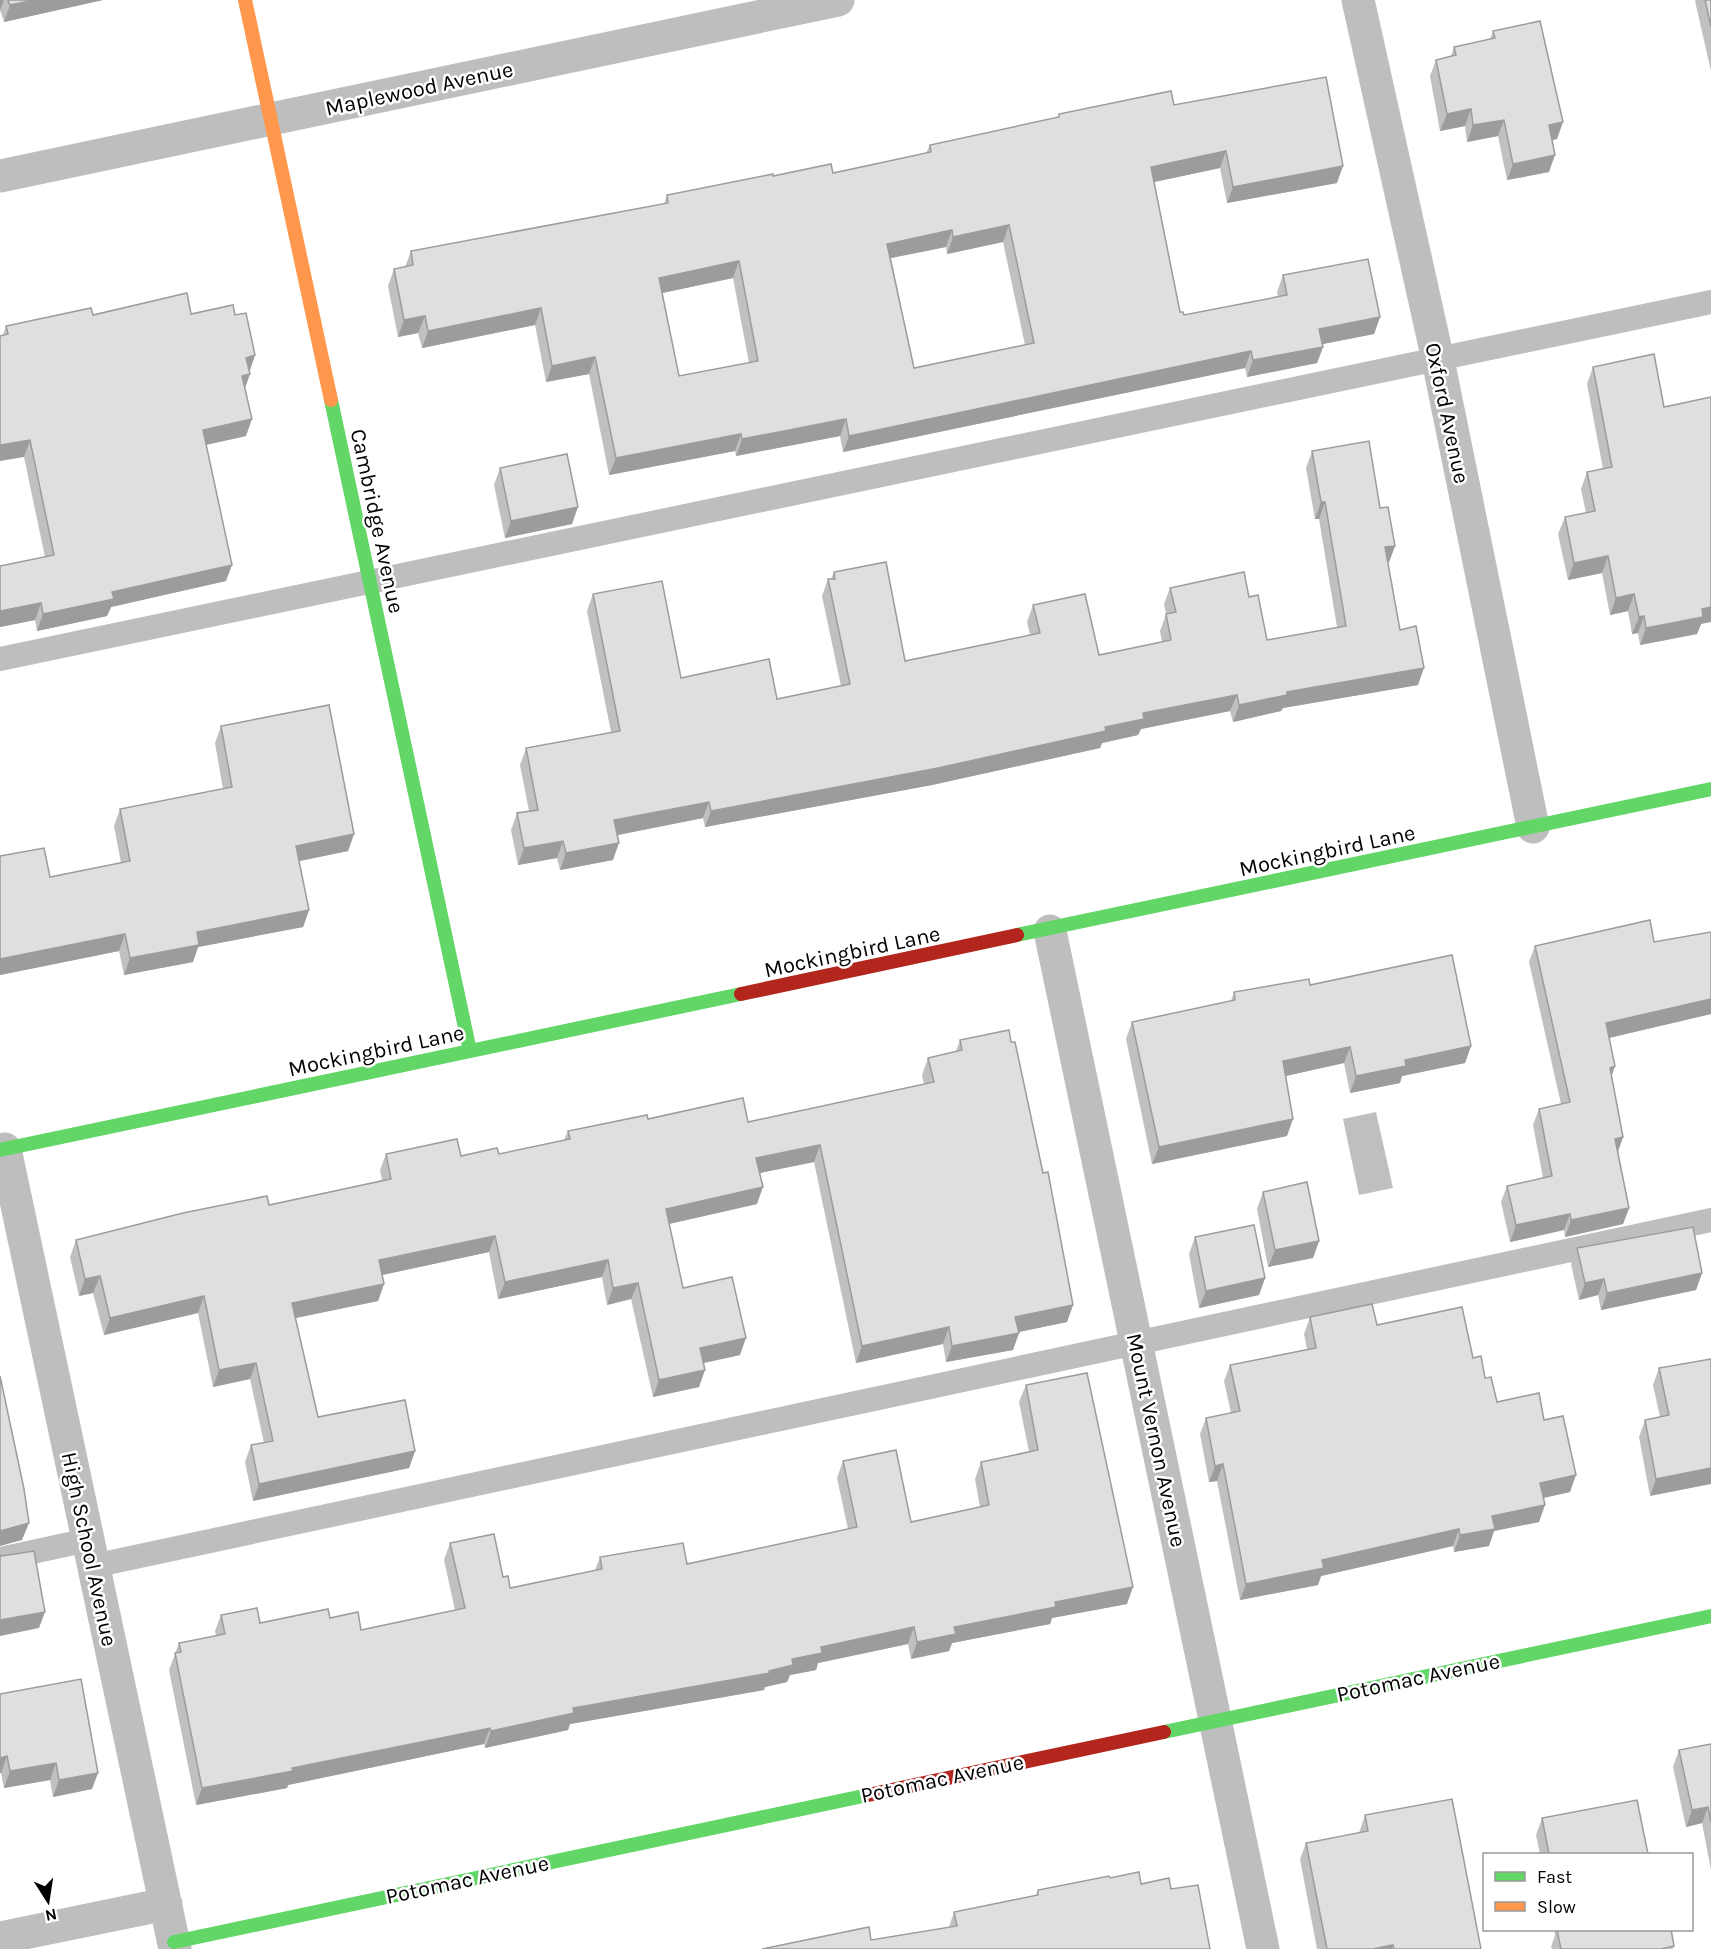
<svg xmlns="http://www.w3.org/2000/svg" width="1711" height="1949" font-family="Karla,sans-serif">
<rect width="100%" height="100%" fill="#fff"/>
<path fill="#bfbfbf" d="M1376,1112L1393,1188L1359,1195L1343,1119Z"/>
<g fill="none" stroke-linecap="round" stroke-linejoin="round">
<path stroke="#bebebe" stroke-width="24" d="M0,659L1711,302
M0,1559L88,1540
M93,1566L1711,1220"/>
<path stroke="#bebebe" stroke-width="33" d="M1358,0L1438,360L1533,827
M0,176L838,0
M1050,931L1263,1949
M5,1149L175,1949
M0,1938L166,1904"/>
<path stroke="#63d668" stroke-width="14" d="M331,400L470,1051
M1017,935L1711,789
M0,1150L741,994
M1164,1732L1711,1616
M174,1942L868,1795"/>
<path stroke="#ff974d" stroke-width="14" d="M245,0L331,400"/>
<path stroke="#b3261e" stroke-width="14" d="M741,994L1017,935
M868,1795L1164,1732"/>
</g>
<path fill="#c0c0c0" fill-rule="evenodd" d="M0,0H103L4,22L0,10Z
M1696,0H1711V71L1695,1Z
M1493,31L1557,139L1552,140L1549,172L1507,180L1498,136L1467,142L1465,126L1440,131L1430,76L1436,60L1451,56L1454,47L1490,39Z
M1174,105L1337,183L1227,203L1220,168L1154,182L1180,312L1184,315L1278,297L1277,292L1283,275L1380,317L1374,334L1322,344L1323,347L1317,363L1247,377L1245,368L843,452L840,436L736,456L735,451L609,475L589,374L546,382L535,325L422,348L418,333L398,337L388,286L394,269L405,267L411,251L664,204L667,195L773,176L833,173L926,153L930,145L1058,117L1059,114ZM1003,242L1025,345L914,368L891,258L946,247L947,254ZM733,278L749,363L679,376L662,293Z
M191,314L235,315L255,355L245,387L246,436L206,445L226,581L111,607L107,616L37,631L35,620L0,627V566L45,557L24,457L3,335L6,326L93,315Z
M1593,367L1701,624L1697,634L1640,645L1638,633L1632,634L1628,611L1610,615L1602,573L1568,580L1558,534L1565,517L1586,513L1581,489L1587,472L1603,469L1587,384Z
M1312,451L1380,508L1395,546L1389,562L1388,563L1400,630L1418,685L1283,708L1281,711L1233,722L1230,711L1141,729L1138,735L1102,743L1100,748L932,785L705,827L703,818L617,835L613,860L560,870L557,858L518,865L511,830L517,813L529,811L520,765L526,748L611,732L587,611L593,594L681,678L777,699L841,686L822,596L828,579H831L834,572L905,661L1030,635L1027,622L1033,605L1099,655L1162,642L1160,631L1166,614L1164,604L1170,588L1249,597L1267,640L1337,627L1319,519H1315L1306,468Z
M500,468L572,524L505,538L494,485Z
M221,726L354,834L348,851L299,861L309,910L303,927L198,947L193,962L124,975L119,951L0,975V856L50,877L121,863L114,826L120,809L223,789L215,743Z
M1711,932V1014L1609,1038L1615,1066L1611,1077L1623,1137L1618,1152L1629,1208L1623,1224L1565,1237L1564,1230L1510,1242L1501,1202L1507,1186L1543,1178L1533,1125L1539,1109L1561,1104L1529,962L1535,946L1654,942Z
M1310,985L1471,1046L1465,1063L1402,1076L1400,1083L1350,1093L1344,1063L1285,1076L1287,1136L1152,1164L1126,1039L1132,1022L1231,1001L1234,992Z
M960,1040L1043,1173L1073,1305L1067,1322L1019,1332L1013,1350L946,1362L943,1344L856,1363L814,1162L760,1173L757,1204L669,1224L683,1288L740,1355L704,1363L699,1387L653,1397L631,1299L607,1305L602,1277L498,1299L489,1252L382,1275L384,1284L378,1301L295,1318L318,1417L415,1451L409,1468L253,1501L245,1462L251,1445L264,1443L250,1379L213,1387L198,1313L104,1335L93,1293L79,1296L70,1257L76,1240L269,1205L382,1180L380,1170L386,1154L461,1156L499,1154L564,1140L568,1131L648,1119L748,1122L924,1084L922,1075L928,1058L956,1051Z
M1263,1192L1319,1241L1313,1258L1268,1267L1257,1209Z
M1195,1237L1265,1278L1259,1295L1199,1308L1189,1254Z
M1577,1248L1702,1273L1696,1290L1601,1310L1598,1295L1579,1300L1571,1264Z
M1310,1317L1377,1325L1473,1358L1485,1378L1497,1402L1544,1420L1570,1492L1543,1498L1539,1522L1494,1531L1489,1546L1454,1552L1453,1546L1321,1576L1318,1585L1240,1600L1217,1481L1209,1482L1200,1434L1206,1418L1231,1413L1224,1381L1230,1365L1307,1349L1304,1334Z
M1711,1359L1650,1496L1639,1437L1645,1420L1660,1417L1653,1385L1659,1368Z
M1026,1385L1127,1604L1052,1618L1050,1624L952,1643L949,1651L911,1659L908,1644L818,1663L816,1670L790,1675L787,1682L765,1687L764,1690L570,1724L568,1730L485,1748L484,1744L288,1785L287,1788L196,1805L169,1670L179,1643L216,1636L215,1631L221,1615L260,1623L330,1618L361,1630L455,1610L444,1560L450,1543L503,1577L510,1588L595,1570L600,1557L687,1564L848,1529L837,1478L843,1461L911,1522L980,1507L975,1479L981,1462L1029,1452L1019,1402Z
M0,1694L92,1789L53,1797L50,1780L4,1788L1,1773Z
M1711,1744V1870L1702,1823L1686,1827L1673,1767L1679,1750Z
M1365,1815L1481,1949H1317L1300,1859L1306,1843L1359,1833Z
M1542,1818L1648,1854H1540L1536,1835Z
M1139,1872L1141,1884L1169,1878L1171,1889L1198,1885L1210,1949H762L869,1927L871,1940L949,1927L954,1912L1036,1895L1038,1890L1109,1876L1110,1878Z
M1554,1929H1671L1674,1946L1673,1949H1552L1551,1947L1555,1935Z"/>
<path fill="#9c9c9c" d="M0,0H4L0,10Z
M34,0H103L4,22L10,5Z
M1471,109L1465,126L1440,131L1447,114Z
M1504,120L1498,136L1467,142L1473,125Z
M1563,122L1557,139L1543,142L1549,125Z
M1226,151L1220,168L1145,184L1151,167Z
M1555,155L1549,172L1507,180L1513,164Z
M1343,166L1337,183L1227,203L1233,187Z
M1009,225L1003,242L947,254L953,237Z
M952,230L946,247L881,260L887,244Z
M739,261L733,278L653,295L659,278Z
M541,308L535,325L422,348L428,331Z
M425,316L418,333L398,337L404,320Z
M1380,317L1374,334L1313,346L1319,329Z
M1323,347L1317,363L1247,377L1253,360Z
M1251,351L1245,368L843,452L849,436Z
M255,355L249,372L246,358Z
M595,357L589,374L546,382L552,366Z
M250,374L244,391L242,376Z
M252,419L246,436L196,447L203,430Z
M846,419L840,436L736,456L742,439Z
M741,434L735,451L609,475L616,458Z
M30,440L24,457L0,461V445Z
M1321,502H1325L1319,519H1315Z
M578,507L572,524L505,538L511,521Z
M1395,546L1389,562L1379,564L1385,547Z
M1608,556L1602,573L1568,580L1574,563Z
M232,565L226,581L111,607L107,616L37,631L43,614L112,592Z
M1634,594L1628,611L1610,615L1616,598Z
M41,603L35,620L0,627V611Z
M1711,607V622L1701,624L1697,634L1640,645L1646,628L1702,609Z
M1644,616L1638,633L1632,634L1639,617Z
M1424,668L1418,685L1283,708L1281,711L1233,722L1239,705L1287,692Z
M1237,695L1230,711L1141,729L1138,735L1102,743L1100,748L932,785L705,827L711,811L1105,727L1143,713Z
M709,802L703,818L608,837L614,820Z
M354,834L348,851L290,863L296,846Z
M563,841L557,858L518,865L524,848Z
M619,843L613,860L560,870L566,853Z
M309,910L303,927L198,947L193,962L124,975L130,958L197,932Z
M125,934L119,951L0,975V959Z
M1711,999V1014L1600,1040L1606,1023Z
M1471,1046L1465,1063L1402,1076L1400,1083L1350,1093L1356,1076L1405,1060Z
M1350,1047L1344,1063L1277,1078L1283,1061Z
M1615,1066L1609,1083L1610,1068Z
M1293,1119L1287,1136L1152,1164L1159,1147Z
M1623,1137L1617,1154L1615,1139Z
M820,1145L814,1162L750,1175L756,1158Z
M763,1187L757,1204L660,1226L666,1209Z
M1629,1208L1623,1224L1565,1237L1571,1220Z
M1570,1214L1564,1230L1510,1242L1516,1225Z
M495,1236L489,1252L373,1277L379,1260Z
M1319,1241L1313,1258L1268,1267L1275,1250Z
M608,1260L602,1277L498,1299L505,1282Z
M1702,1273L1696,1290L1601,1310L1607,1293Z
M100,1276L93,1293L79,1296L85,1279Z
M1265,1278L1259,1295L1199,1308L1206,1291Z
M1604,1279L1598,1295L1579,1300L1585,1283Z
M638,1283L631,1299L607,1305L613,1288Z
M384,1284L378,1301L286,1320L292,1303Z
M204,1296L198,1313L104,1335L110,1318Z
M1073,1305L1067,1322L1009,1334L1015,1317Z
M949,1327L943,1344L856,1363L862,1346Z
M1019,1333L1013,1350L946,1362L952,1346Z
M746,1338L740,1355L694,1365L700,1348Z
M256,1363L250,1379L213,1387L219,1370Z
M705,1370L699,1387L653,1397L659,1380Z
M415,1451L409,1468L253,1501L259,1484Z
M1223,1464L1217,1481L1209,1482L1215,1466Z
M1711,1468V1484L1650,1496L1656,1479Z
M1576,1475L1570,1492L1534,1500L1540,1483Z
M1545,1505L1539,1522L1494,1531L1489,1546L1454,1552L1460,1535L1492,1516Z
M29,1523L22,1540L0,1546V1531Z
M1459,1529L1453,1546L1321,1576L1318,1585L1240,1600L1246,1584L1322,1560Z
M1133,1587L1127,1604L1052,1618L1050,1624L952,1643L949,1651L911,1659L917,1642L954,1627L1055,1602Z
M45,1612L39,1628L0,1636V1620Z
M914,1627L908,1644L818,1663L816,1670L790,1675L787,1682L765,1687L764,1690L570,1724L568,1730L485,1748L491,1731L573,1708L769,1671L821,1647Z
M490,1728L484,1744L288,1785L287,1788L196,1805L202,1788L292,1768Z
M7,1756L1,1773H0V1758Z
M56,1763L50,1780L4,1788L10,1771Z
M98,1773L92,1789L53,1797L59,1780Z
M1708,1807L1702,1823L1686,1827L1692,1810Z
M1393,1945L1392,1949H1373Z"/>
<path fill="#dfdfdf" stroke="#9c9c9c" stroke-width="1.5" fill-rule="evenodd" d="M8,0H34L10,5Z
M1705,0H1711V27Z
M1540,21L1563,122L1549,125L1555,155L1513,164L1504,120L1473,125L1471,109L1447,114L1436,60L1456,55L1454,47L1495,38L1493,31Z
M1326,77L1343,166L1233,187L1226,151L1151,167L1180,312H1183L1184,315L1287,295L1283,275L1368,259L1380,317L1319,329L1323,347L1253,360L1251,351L849,436L846,419L742,439L741,434L616,458L595,357L552,366L541,308L428,331L425,316L404,320L394,269L413,265L411,251L668,203L667,195L773,174V176L831,164L833,173L931,152L930,145L1059,117V114L1171,91L1174,105ZM1009,225L1034,343L914,368L887,244L952,230L953,237ZM739,261L758,361L679,376L659,278Z
M187,293L191,314L233,305L235,315L246,313L255,355L246,358L250,374L242,376L252,419L203,430L232,565L112,592L114,599L43,614L41,603L0,611V566L54,555L30,440L0,445V336L8,334L6,326L91,308L93,315Z
M1654,354L1664,407L1711,397V607L1702,609L1703,617L1646,628L1644,616L1639,617L1634,594L1616,598L1608,556L1574,563L1565,517L1595,511L1587,472L1612,467L1593,367Z
M1369,441L1380,508L1388,507L1395,546L1385,547L1400,630L1416,626L1424,668L1287,692V695L1239,705L1237,695L1143,713L1144,719L1105,727L1106,731L938,768L711,811L709,802L614,820L619,843L566,853L563,841L524,848L517,813L538,810L526,748L620,731L593,594L662,581L681,678L769,659L777,699L850,684L828,579H835L834,572L886,562L905,661L1040,633L1033,605L1085,594L1099,655L1171,640L1166,614L1176,612L1170,588L1244,572L1249,597L1258,595L1267,640L1346,626L1325,502H1321L1312,451Z
M567,454L578,507L511,521L500,468Z
M329,705L354,834L296,846L309,910L197,932L199,945L130,958L125,934L0,959V856L44,848L50,877L130,861L120,809L232,787L221,726Z
M1650,920L1654,942L1711,932V999L1606,1023L1615,1066L1610,1068L1623,1137L1615,1139L1629,1208L1571,1220L1570,1214L1516,1225L1507,1186L1552,1176L1539,1109L1570,1102L1535,946Z
M1452,955L1471,1046L1405,1060L1406,1066L1356,1076L1350,1047L1283,1061L1293,1119L1159,1147L1132,1022L1235,1000L1234,992L1309,979L1310,985Z
M1009,1030L1011,1042H1015L1043,1173L1048,1172L1073,1305L1015,1317L1019,1333L952,1346L949,1327L862,1346L820,1145L756,1158L763,1187L666,1209L683,1288L732,1277L746,1338L700,1348L705,1370L659,1380L638,1283L613,1288L608,1260L505,1282L495,1236L379,1260L384,1284L292,1303L318,1417L405,1400L415,1451L259,1484L251,1445L273,1441L256,1363L219,1370L204,1296L110,1318L100,1276L85,1279L76,1240L183,1213L267,1196L269,1205L391,1179L386,1154L457,1139L461,1156L497,1148L499,1154L570,1139L568,1131L647,1115L648,1119L743,1098L748,1122L934,1082L928,1058L962,1050L960,1040Z
M1307,1182L1319,1241L1275,1250L1263,1192Z
M1254,1225L1265,1278L1206,1291L1195,1237Z
M1693,1227L1702,1273L1607,1293L1604,1279L1585,1283L1577,1248Z
M1372,1304L1377,1325L1462,1307L1473,1358L1481,1356L1485,1378L1491,1377L1497,1402L1539,1393L1544,1420L1563,1416L1576,1475L1540,1483L1545,1505L1492,1516L1495,1529L1460,1535L1459,1529L1322,1560L1324,1568L1246,1584L1223,1464L1215,1466L1206,1418L1240,1411L1230,1365L1316,1348L1310,1317Z
M1711,1359V1468L1656,1479L1645,1420L1669,1415L1659,1368Z
M1087,1373L1133,1587L1055,1602L1056,1607L954,1627L956,1634L917,1642L914,1627L821,1647L822,1653L792,1659L793,1665L769,1671L770,1673L573,1708L574,1713L491,1731L490,1728L292,1768L293,1771L202,1788L175,1653L181,1652L179,1643L225,1634L221,1615L257,1608L260,1623L328,1609L330,1618L358,1612L361,1630L465,1608L450,1543L494,1534L503,1577L508,1576L510,1588L602,1569L600,1557L683,1543L687,1564L857,1527L843,1461L896,1450L911,1522L989,1505L981,1462L1038,1450L1026,1385Z
M0,1376L24,1489L29,1523L0,1531Z
M34,1551L45,1612L0,1620V1555L2,1556Z
M81,1679L98,1773L59,1780L56,1763L10,1771L7,1756L0,1758V1694Z
M1711,1744V1822L1708,1807L1692,1810L1679,1750Z
M1452,1799L1481,1949H1394L1393,1945L1373,1949H1327L1306,1843L1368,1831L1365,1815Z
M1637,1800L1648,1854H1549L1542,1818Z
M1139,1872L1141,1884L1169,1878L1171,1889L1198,1885L1210,1949H762L869,1927L871,1940L957,1926L954,1912L1038,1895V1890L1109,1876L1110,1878Z
M1671,1929L1674,1946L1661,1949H1561L1557,1930Z"/>
<g text-anchor="middle" stroke-width="5" stroke-linejoin="round" paint-order="stroke">
<g font-size="22" fill="#000" stroke="#fff">
<text transform="translate(419 88) rotate(-12)" y="8">Maplewood Avenue</text>
<text transform="translate(1448 413) rotate(78)" y="8">Oxford Avenue</text>
<text transform="translate(378 521) rotate(78)" y="8">Cambridge Avenue</text>
<text transform="translate(1327 850) rotate(-12)" y="8">Mockingbird Lane</text>
<text transform="translate(852 951) rotate(-12)" y="8">Mockingbird Lane</text>
<text transform="translate(376 1050) rotate(-12)" y="8">Mockingbird Lane</text>
<text transform="translate(1157 1440) rotate(78)" y="8">Mount Vernon Avenue</text>
<text transform="translate(90 1549) rotate(78)" y="8">High School Avenue</text>
<text transform="translate(1418 1677) rotate(-12)" y="8">Potomac Avenue</text>
<text transform="translate(942 1778) rotate(-12)" y="8">Potomac Avenue</text>
<text transform="translate(467 1879) rotate(-12)" y="8">Potomac Avenue</text>
</g>
</g>
<rect x="1483" y="1853" width="210" height="78" fill="#ffffff" stroke="#999999" stroke-width="1.5"/>
<rect x="1495" y="1872" width="30" height="9" fill="#63d668" stroke="#999999" stroke-width="1.5"/>
<text x="1537" y="1883" font-size="18" fill="#000000">Fast</text>
<rect x="1495" y="1902" width="30" height="9" fill="#ff974d" stroke="#999999" stroke-width="1.5"/>
<text x="1537" y="1913" font-size="18" fill="#000000">Slow</text>
<g transform="translate(48 1901) rotate(168)" stroke="#ffffff" stroke-width="4.5" paint-order="stroke">
<path d="M0-4.5L10 22L0 15L-10 22Z" fill="#000000"/>
<text y="-9" font-size="16" font-weight="bold" text-anchor="middle" fill="#000000">N</text>
</g>
</svg>
